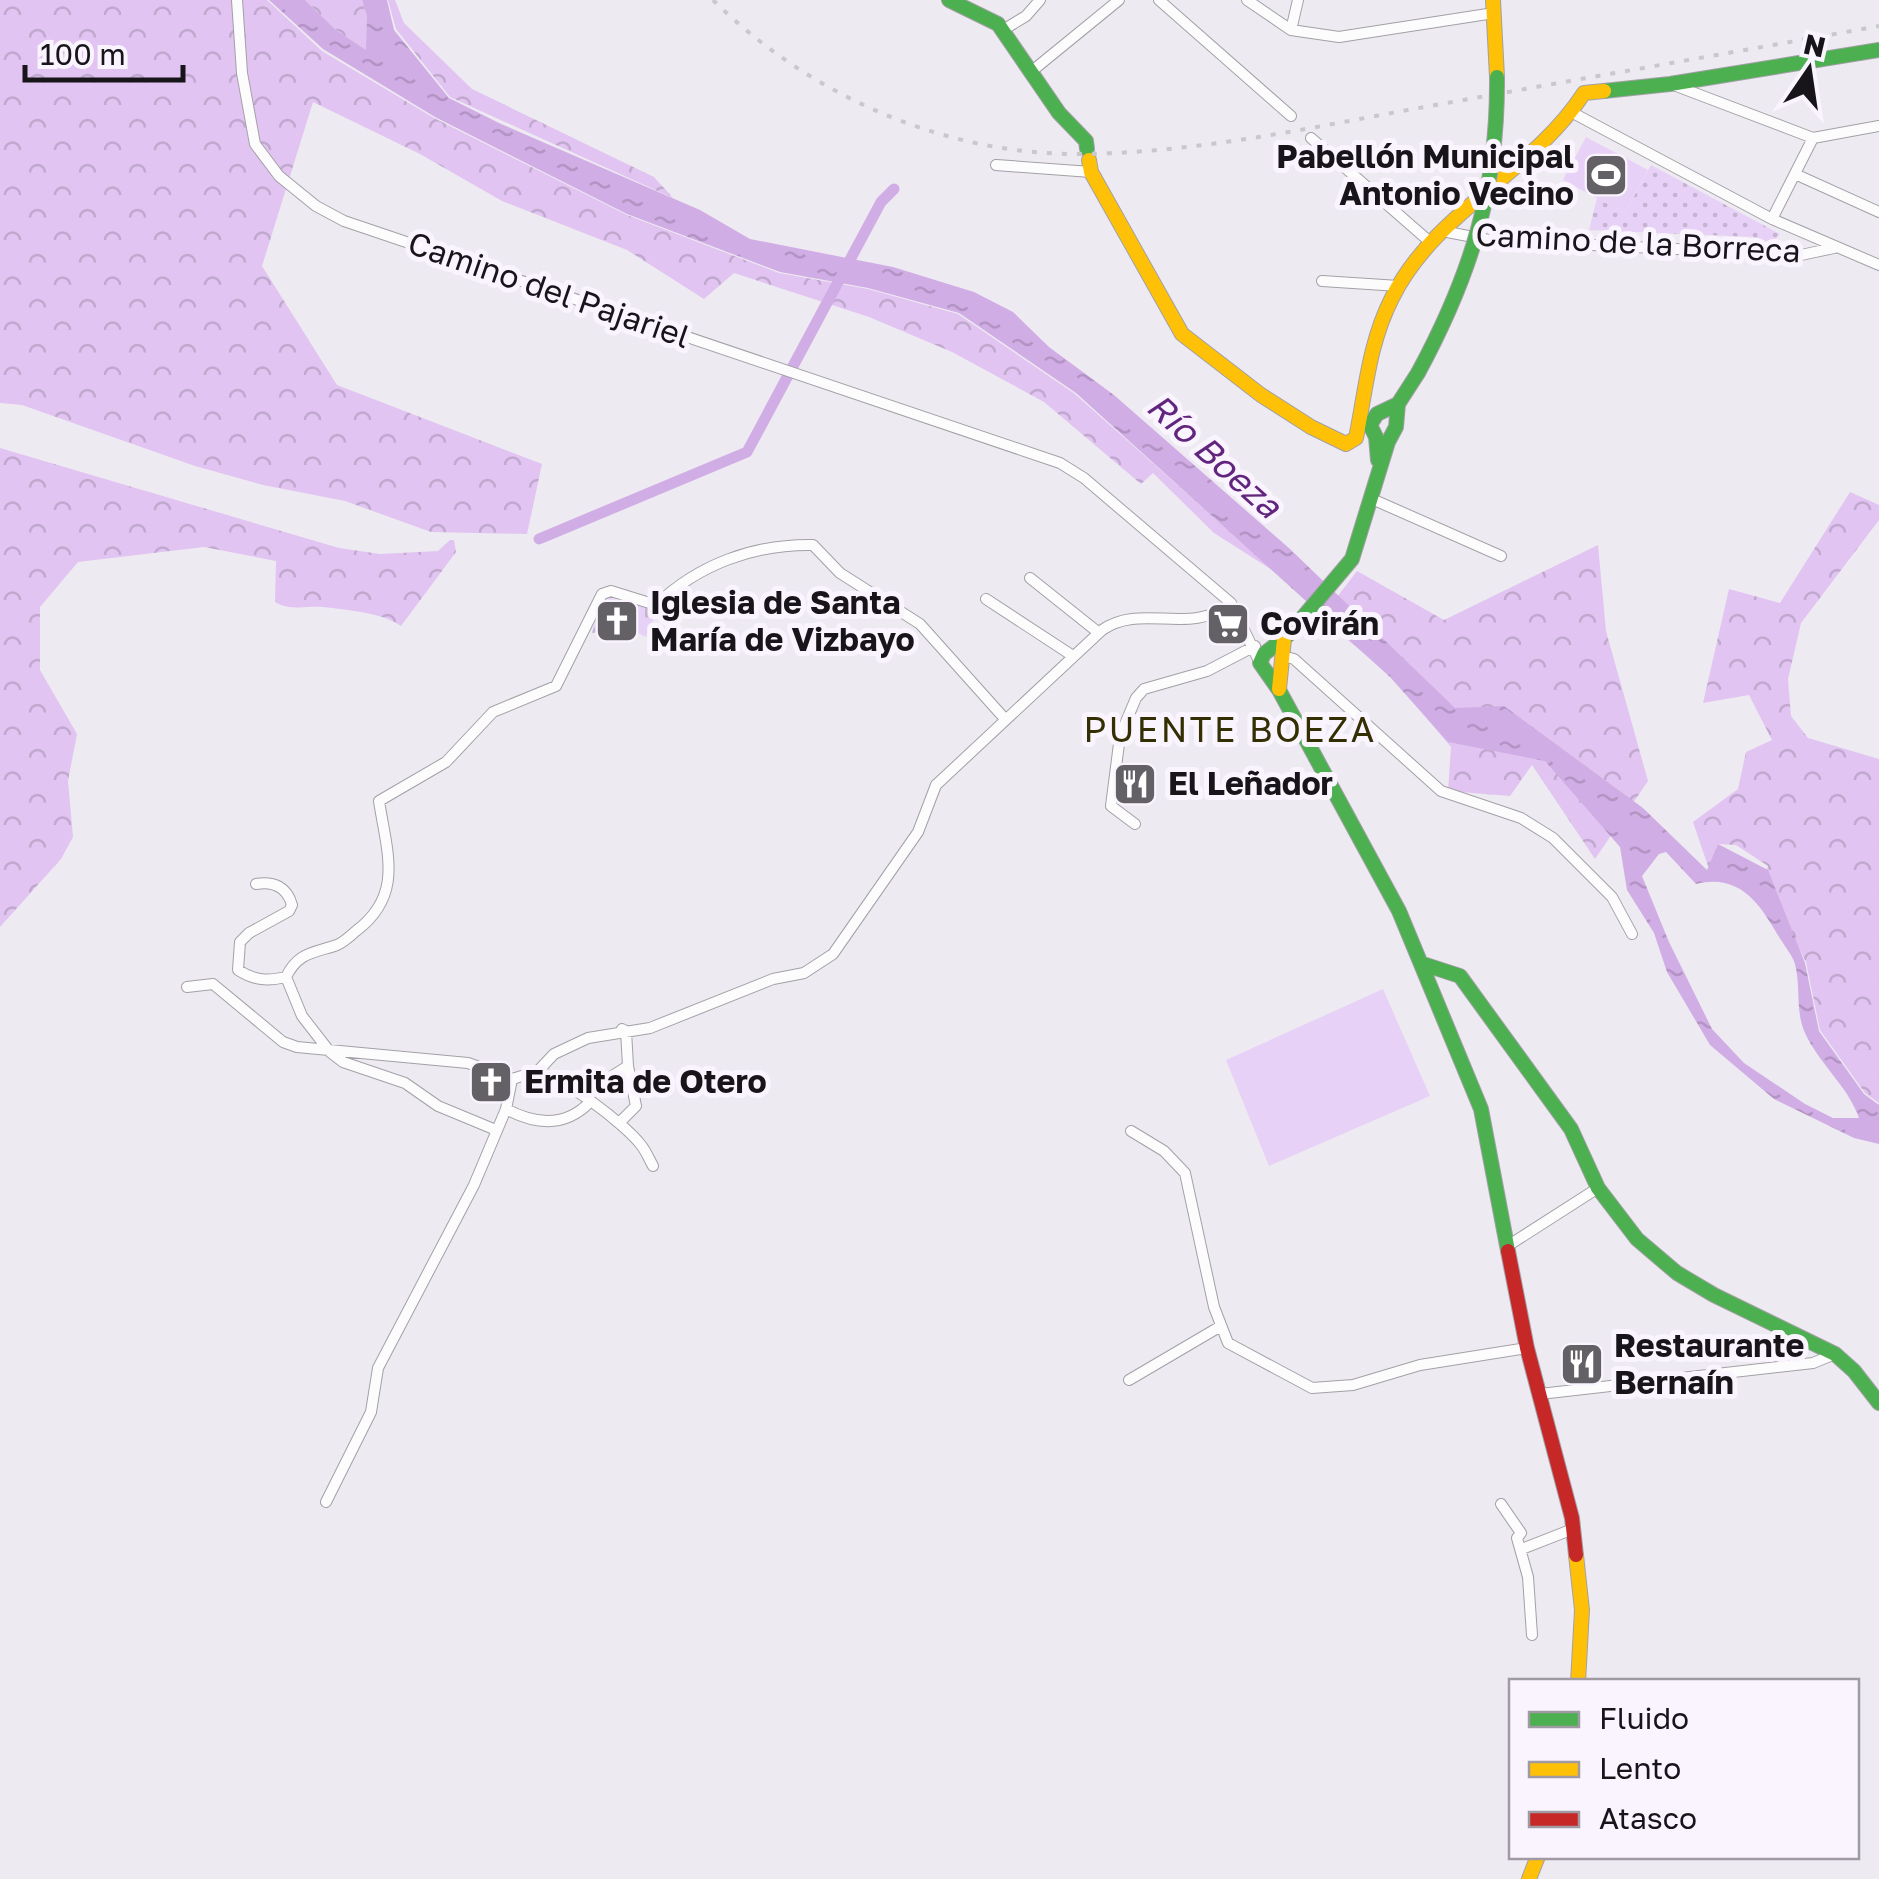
<svg xmlns="http://www.w3.org/2000/svg" width="1879" height="1879" font-family="'Golos Text',sans-serif">
<defs>
<pattern id="green-dots" width="8" height="8" patternUnits="userSpaceOnUse" patternTransform="scale(2.5)"><rect width="8" height="8" fill="#e8d1f6"/><path d="M2 2h.1M6 6h.1" fill="none" stroke="#c6b3d2" stroke-width="1.8" stroke-linecap="round"/></pattern>
<pattern id="forest-crowns" width="20" height="18" patternUnits="userSpaceOnUse" patternTransform="scale(2.5)"><rect width="20" height="18" fill="#e1c4f1"/><path d="M2 6a3 3 0 1 1 6 0M12 15a3 3 0 1 1 6 0" fill="none" stroke="#c0a8ce"/></pattern>
<pattern id="cemetery-stones" width="16" height="16" patternUnits="userSpaceOnUse" patternTransform="scale(2.5)"><rect width="16" height="16" fill="#e8d1f6"/><path d="M2 7V4a2 2 0 0 1 4 0v3zM10 15v-3a2 2 0 0 1 4 0v3z" fill="#c6b3d2"/></pattern>
<pattern id="water-ripples" width="26" height="14" patternUnits="userSpaceOnUse" patternTransform="scale(2.5)"><rect width="26" height="14" fill="#d1ade5"/><path d="M2 4q2-2 4 0t4 0M15 11q2-2 4 0t4 0" fill="none" stroke="#b394c4"/></pattern>
</defs>
<rect width="100%" height="100%" fill="#eeeaf2"/>
<path fill="url(#green-dots)" d="M1651,165L1780,234L1771,244L1753,237L1589,230L1597,198L1625,213Z"/>
<path fill="url(#forest-crowns)" d="M0,0H267L322,51L434,118L627,215L779,273L868,289L958,314L1075,394L1275,572L1214,533L1153,473L1141,484L1044,402L952,352L869,317L734,273L704,299L627,250L502,201L420,154L313,102L262,266L337,385L542,464L527,534L431,532L345,501L263,485L195,466L22,405L0,403Z
M305,0H362L367,15V51L336,30Z
M388,0H395L404,23L472,89L654,177L673,198L450,97L396,29Z
M0,448L339,548L380,554L438,551L450,540H454L456,552L401,626C381,612 347,610 323,607C306,606 290,611 275,602L276,561L204,547L78,562L40,607V670L77,734L68,781L73,837L61,859L0,927Z
M1850,492L1879,505V520L1801,623L1788,679L1791,716L1808,738L1879,759V1103L1865,1093L1820,1030L1806,962L1763,880L1768,866L1736,845L1718,844L1709,869L1693,822L1738,789L1746,752L1772,740L1749,695L1703,703L1729,589L1780,603Z
M1598,545L1606,631L1648,781L1595,859L1532,765L1510,796L1448,791L1451,747L1389,674L1321,618L1357,571L1444,620Z"/>
<path fill="url(#cemetery-stones)" d="M603,596L657,611L646,637L629,629L625,640L600,632L592,633Z"/>
<path fill="#e8d1f6" d="M1586,137L1648,170L1625,213L1563,180Z
M1383,989L1430,1096L1269,1166L1226,1060Z"/>
<path fill="url(#water-ripples)" fill-rule="evenodd" d="M269,0H305L336,30L366,50L367,16L362,0H387L394,30L449,98L499,123L700,210L750,239L893,267L974,292L1013,312L1049,347L1114,395L1290,549L1455,708L1504,706L1643,808L1707,870L1718,844L1768,870L1805,963L1819,1031L1864,1094L1879,1105V1144L1854,1138L1774,1099L1710,1045L1667,972L1654,933L1627,890L1620,847L1545,761L1448,742L1390,677L1076,393L959,313L868,288L780,272L627,214L435,117L323,49ZM1666,852L1696,884C1740,873 1760,904 1779,937C1784,945 1792,955 1795,964C1801,987 1795,1011 1805,1033C1819,1064 1848,1086 1859,1118H1833L1805,1104L1744,1063L1712,1029L1669,942L1642,876L1659,854Z"/>
<g fill="none" stroke-linecap="round" stroke-linejoin="round">
<path stroke="#d1ade5" stroke-width="11" d="M539,539L747,452L881,202L894,189"/>
<g stroke="#a3a0a6" stroke-width="12">
<path id="street" d="M237,0L242,73L255,144L279,176L316,206L344,221L1060,463L1084,478L1231,603L1260,663
M1159,0L1291,116
M1247,0L1291,30L1339,37L1494,13
M1003,30L1026,16L1040,0
M1291,30L1298,0
M1032,71L1119,0
M1671,84L1813,138L1879,126
M1573,113L1772,219L1879,265
M1311,138L1430,242
M996,165L1091,172
M1795,174L1879,212
M1772,219L1813,138
M1442,231L1489,240L1801,255L1834,248
M1322,281L1399,286
M1372,499L1501,556
M1030,578L1099,633
M986,599L1073,656
M1282,656L1294,659L1441,791L1521,818L1553,838L1612,897L1632,934
M1135,824L1111,806L1120,736L1136,698L1144,689L1207,671L1255,646
M256,884C274,881 287,887 292,905L289,911L249,933L240,942L238,970C255,981 268,981 286,977
M187,987L213,984L283,1042L297,1047L468,1063L512,1079
M536,1073L554,1054L588,1038L650,1028L773,979L804,973L833,954L918,832L936,785L1102,630C1142,602 1190,637 1231,603
M582,1095L628,1066
M506,1109C536,1125 565,1127 589,1103
M620,1122L636,1106L628,1066L626,1031L622,1029
M496,1130L438,1106L405,1083L343,1062L330,1052L302,1016L286,977C298,952 314,953 337,945C344,942 350,936 356,931C404,895 387,853 379,801L446,762L493,712L556,686L602,594L611,591L656,605C699,564 754,544 813,545L840,573L920,624L1005,719
M1131,1131L1164,1151L1185,1173L1214,1307L1228,1343L1312,1388L1353,1385L1420,1365L1527,1348
M1506,1247L1598,1188
M1129,1380L1221,1326
M1540,1394L1813,1363L1835,1354
M326,1502L371,1412L378,1368L474,1185L506,1109L512,1079C519,1077 529,1073 536,1073C559,1073 626,1125 641,1145C646,1151 649,1159 653,1166
M1501,1504L1521,1533L1517,1538L1528,1577L1532,1635
M1522,1549L1573,1529"/>
</g>
<g stroke="#a3a0a6" stroke-width="16">
<path id="fast" d="M949,0L998,24L1059,113L1086,141L1087,149
M1604,91L1670,84L1879,50
M1418,373L1398,404L1396,427L1388,442L1352,559L1288,635L1264,654L1260,663L1279,690L1399,911L1481,1109L1508,1251
M1378,460L1376,437L1370,425L1377,414L1398,404
M1423,964L1460,976L1571,1129L1598,1188L1637,1239L1677,1273L1714,1295L1835,1354L1854,1371L1879,1403"/>
</g>
<g stroke="#a3a0a6" stroke-width="16">
<path id="slow" d="M1493,0L1497,77
M1089,160L1091,172L1182,334L1261,395L1311,427L1346,444L1356,438C1366,389 1369,343 1392,298C1435,211 1532,173 1584,93L1604,91
M1279,689L1284,639
M1576,1555L1582,1610L1578,1682
M1529,1879L1538,1856"/>
</g>
<g stroke="#a3a0a6" stroke-width="16">
<path id="jam" d="M1508,1251L1527,1348L1572,1518L1576,1555"/>
</g>
<use href="#street" stroke="#fcfcfd" stroke-width="10"/>
<use href="#fast" stroke="#4caf50" stroke-width="14"/>
<use href="#slow" stroke="#ffc107" stroke-width="14"/>
<use href="#jam" stroke="#c62828" stroke-width="14"/>
<path stroke="#c9c8cb" stroke-width="4" stroke-dasharray="5 10" stroke-linecap="butt" d="M713,0C809,95 944,155 1080,154C1204,153 1326,124 1447,103C1591,77 1735,52 1879,26"/>
<g stroke="#a3a0a6" stroke-width="16" stroke-linecap="butt">
<path id="fast-bridge" d="M1418,373C1471,275 1498,189 1497,77"/>
</g>
<use href="#fast-bridge" stroke="#4caf50" stroke-width="14"/>
</g>
<defs>
<g id="stadium-square" transform="scale(2.25)"><rect x="-9" y="-9" width="18" height="18" rx="4" fill="#636066" stroke="#faf4fe"/><path d="M0-5a6.5 5 0 1 0 0 10a6.5 5 0 1 0 0-10ZM-3.5-1.8h7v3.6h-7Z" fill="#fff"/></g>
<g id="church-square" transform="scale(2.25)"><rect x="-9" y="-9" width="18" height="18" rx="4" fill="#636066" stroke="#faf4fe"/><path d="M-1.2-6h2.4v3.5h3.3v2.4h-3.3V6h-2.4V-.1h-3.3v-2.4h3.3Z" fill="#fff"/></g>
<g id="supermarket-square" transform="scale(2.25)"><rect x="-9" y="-9" width="18" height="18" rx="4" fill="#636066" stroke="#faf4fe"/><path d="M-6-5.5h2.5l.6 2H6L4.5 2H-2.5L-4.4-4H-6ZM-1.5 3.2a1.3 1.3 0 1 0 .1 0ZM3 3.2a1.3 1.3 0 1 0 .1 0Z" fill="#fff"/></g>
<g id="restaurant-square" transform="scale(2.25)"><rect x="-9" y="-9" width="18" height="18" rx="4" fill="#636066" stroke="#faf4fe"/><path d="M-5-6h1v4h1v-4h1v4h1v-4h1v5L-1.5 .5V6h-2V.5L-5-1ZM5-6V6H3V1.5H1.5Q1.5-4 5-6Z" fill="#fff"/></g>
</defs>
<g fill-rule="evenodd">
<use href="#stadium-square" x="1606" y="175"/>
<use href="#church-square" x="617" y="621"/>
<use href="#supermarket-square" x="1228" y="624"/>
<use href="#restaurant-square" x="1135" y="784"/>
<use href="#church-square" x="491" y="1082"/>
<use href="#restaurant-square" x="1582" y="1364"/>
</g>
<g text-anchor="middle" stroke-width="10" stroke-linejoin="round" paint-order="stroke">
<g font-size="32" font-weight="bold" fill="#18151a" stroke="#faf4fe" text-anchor="start">
<text x="1574" y="168" text-anchor="end">Pabellón Municipal<tspan x="1574" dy="37">Antonio Vecino</tspan></text>
<text x="650" y="614">Iglesia de Santa<tspan x="650" dy="37">María de Vizbayo</tspan></text>
<text x="1260" y="635">Covirán</text>
<text x="1168" y="795">El Leñador</text>
<text x="524" y="1093">Ermita de Otero</text>
<text x="1614" y="1357">Restaurante<tspan x="1614" dy="37">Bernaín</tspan></text>
</g>
<g font-size="32" fill="#18151a" stroke="#faf4fe">
<text transform="translate(1638 243) rotate(3)" y="11">Camino de la Borreca</text>
<text transform="translate(549 290) rotate(19)" y="11">Camino del Pajariel</text>
</g>
<g font-size="35" font-style="italic" fill="#62257e" stroke="#faf4fe">
<text transform="translate(1214 456) rotate(42)" y="12">Río Boeza</text>
</g>
<g font-size="35" letter-spacing="2.5" fill="#342f03" stroke="#faf4fe">
<text x="1230" y="742">PUENTE BOEZA</text>
</g>
</g>
<rect x="1509" y="1679" width="350" height="180" fill="#faf4fe" stroke="#a09ba3" stroke-width="2.5"/>
<rect x="1529" y="1712" width="50" height="15" fill="#4caf50" stroke="#a09ba3" stroke-width="2.5"/>
<text x="1599" y="1729" font-size="30" fill="#18151a">Fluido</text>
<rect x="1529" y="1762" width="50" height="15" fill="#ffc107" stroke="#a09ba3" stroke-width="2.5"/>
<text x="1599" y="1779" font-size="30" fill="#18151a">Lento</text>
<rect x="1529" y="1812" width="50" height="15" fill="#c62828" stroke="#a09ba3" stroke-width="2.5"/>
<text x="1599" y="1829" font-size="30" fill="#18151a">Atasco</text>
<g transform="translate(1809 70) rotate(13)" stroke="#faf4fe" stroke-width="8" paint-order="stroke">
<path d="M0-8L18 38L0 25L-18 38Z" fill="#18151a"/>
<text y="-15" font-size="28" font-weight="bold" text-anchor="middle" fill="#18151a">N</text>
</g>
<path d="M25 65v15h158v-15" fill="none" stroke="#18151a" stroke-width="5"/>
<text x="40" y="65" font-size="30" fill="#18151a" stroke="#faf4fe" stroke-width="8" paint-order="stroke">100 m</text>
</svg>
